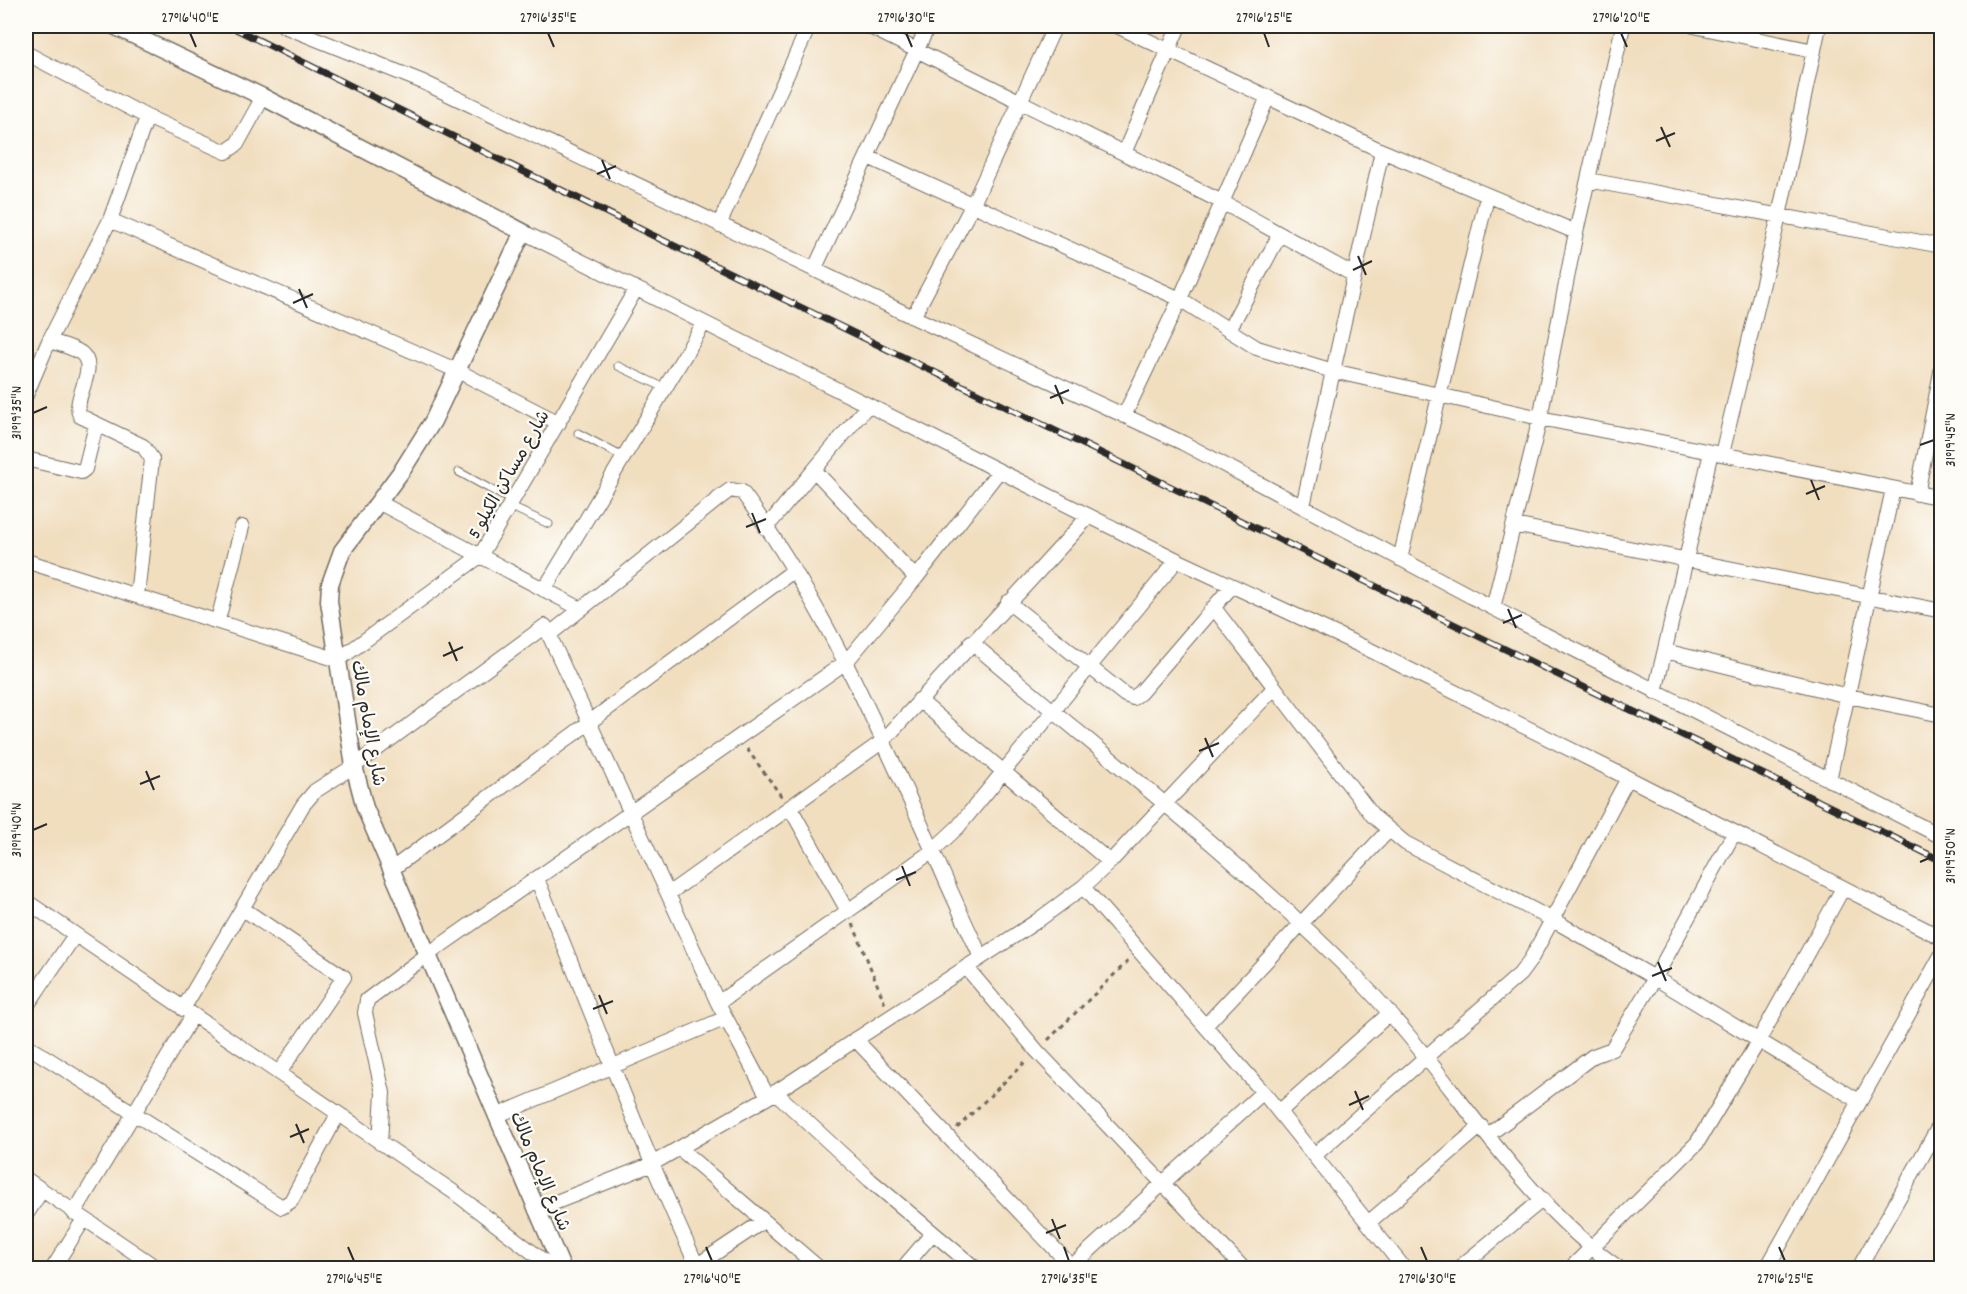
<svg xmlns="http://www.w3.org/2000/svg" width="1967" height="1294" font-family="Dekko,'Playpen Sans Arabic',sans-serif">
<rect width="100%" height="100%" fill="#fdfcf7"/>
<filter id="ink" filterUnits="userSpaceOnUse"><feTurbulence type="fractalNoise" baseFrequency=".0167" numOctaves="2"/><feDisplacementMap in="SourceGraphic" scale="12" xChannelSelector="R" yChannelSelector="G"/><feConvolveMatrix kernelMatrix="1 2 1 2 8 2 1 2 1" color-interpolation-filters="sRGB"/></filter>
<filter id="wash" filterUnits="userSpaceOnUse"><feTurbulence type="fractalNoise" baseFrequency=".008" numOctaves="4" result="noise"/><feDisplacementMap in="SourceGraphic" scale="24" xChannelSelector="R" yChannelSelector="G"/><feGaussianBlur stdDeviation="1.35" result="paint"/><feColorMatrix in="noise" values="0 0 0 0 0 0 0 0 0 0 0 0 0 0 0 0 0 1.4 0 .05"/><feComposite in="paint" operator="in"/></filter>
<g filter="url(#wash)">
<rect width="100%" height="100%" fill="#f1debf"/>
</g>
<g filter="url(#ink)">
<g fill="none" stroke-linecap="round" stroke-linejoin="round">
<g stroke="#706a5f" stroke-width="9">
<path id="service" d="M618,366L665,388
M578,433L623,457
M459,472L512,501
M511,507L549,524"/>
</g>
<g stroke="#706a5f" stroke-width="16">
<path id="minor" d="M284,26L423,82L913,317L1183,443L1493,608L1942,837
M868,26L1222,202L1354,275
M1117,26L1382,151L1576,232
M1694,26L1814,51
M26,53L147,117L226,152L237,144L263,97
M1124,153L1179,26
M868,157L1180,299L1257,348L1333,371L1540,418L1942,498
M1588,180L1942,246
M110,220L458,371L559,423
M719,225L809,26
M523,232L1177,560L1370,650L1628,778L1942,938
M814,270L928,26
M913,317L972,206L1055,26
M1229,330L1280,234
M49,341C59,344 72,347 81,353C100,368 71,398 80,416L143,446L152,459L137,596
M26,395L49,341L110,220L147,117
M1124,416L1180,299L1268,97
M1722,454L1779,216L1819,26
M26,459L81,472L85,469L96,425
M814,470L916,578
M1917,494L1942,367
M378,502L581,609
M1303,506L1382,151
M1514,525L1942,611
M766,528L868,405
M1400,559L1487,197
M26,561L338,660L480,556L636,289
M544,590L704,323
M1008,602L1125,695L1133,698L1140,693L1232,586
M1214,608L1373,816L1405,843L1553,920L1655,978L1859,1101
M1493,608L1540,418L1576,232L1623,26
M218,620L242,527
M550,634L723,495L730,490L742,492C846,633 907,800 981,957
M971,642C1102,754 1240,859 1361,982C1449,1072 1516,1197 1619,1268
M1665,651L1848,696L1942,715
M1655,692L1711,452
M919,700L1110,862
M1829,780L1893,489
M791,809L848,911
M392,869L793,571
M537,879C591,1009 639,1140 698,1268
M1083,887L1263,1092L1404,1268
M668,894L883,741L1089,516
M26,901L455,1193L549,1265
M243,909L344,977L279,1073
M966,967L1037,1051L1243,1268
M718,1003L931,852L958,827L1177,560
M26,1007L75,935
M183,1009L303,805L315,791L354,766L545,626L718,1003L768,1097
M1206,1025L1388,831
M855,1039L1073,1268
M26,1045L282,1207L291,1201L338,1114
M775,1092L870,1180L975,1268
M1279,1112L1390,1013
M496,1116L726,1018
M1488,1135L1593,1056L1612,1049L1655,978L1734,833
M380,1143L383,1093L365,1013L367,1000L427,955L846,662L916,578L999,471
M679,1148L819,1268
M1315,1155L1520,974L1531,959L1628,778
M26,1179L157,1268
M536,1210L650,1165L768,1097L1037,921L1083,887L1110,862L1274,688
M74,1213L193,1015
M26,1215L42,1190
M1368,1223L1481,1126
M53,1268L84,1219
M693,1268L762,1222
M903,1268L932,1234
M1070,1268L1263,1092
M1459,1268L1543,1199
M1571,1268L1697,1143L1758,1042L1843,888
M1767,1268L1942,954
M1859,1268L1942,1121"/>
</g>
<g stroke="#706a5f" stroke-width="19">
<path id="tertiary" d="M114,26L263,97L523,232L433,421L403,469L342,551L330,584L329,601L354,766L365,808L562,1268"/>
</g>
<path stroke="#706a5f" stroke-width="3" stroke-dasharray="4.5 4.5" stroke-linecap="butt" d="M747,749L782,797
M853,924L885,1004
M1048,1040L1129,960
M957,1128L1026,1061"/>
<use href="#service" stroke="#fff" stroke-width="7"/>
<use href="#minor" stroke="#fff" stroke-width="14"/>
<use href="#tertiary" stroke="#fff" stroke-width="16"/>
<g stroke="#2b2b2b" stroke-width="7">
<path id="rail" d="M230,26L656,237L1942,861"/>
</g>
<use href="#rail" stroke="#fdfcf7" stroke-width="4.5" stroke-dasharray="14" stroke-linecap="butt"/>
</g>
</g>
<path fill="none" stroke="#2b2b2b" stroke-width="2" d="M190,33L196,47M548,33L554,47M906,33L912,47M1264,33L1269,47M1621,33L1627,47M1661,127L1670,147M1656,141L1675,133M602,160L610,179M597,174L616,166M1358,256L1366,275M1353,270L1372,261M299,289L307,308M293,303L313,294M1055,385L1063,404M1050,398L1069,390M33,413L47,407M1920,445L1934,440M1811,480L1819,500M1806,494L1825,486M752,513L760,533M746,527L766,519M1508,609L1516,628M1503,623L1522,615M449,642L457,661M443,656L463,647M1205,738L1213,757M1199,751L1219,743M146,771L154,790M140,784L160,776M33,830L47,824M1920,862L1934,856M902,866L910,886M896,880L916,872M1658,962L1666,981M1652,976L1672,968M599,995L607,1014M593,1009L613,1001M1355,1091L1363,1110M1349,1105L1369,1096M296,1124L304,1143M290,1137L309,1129M1052,1219L1060,1239M1046,1233L1066,1225M348,1247L354,1261M706,1247L712,1261M1064,1247L1069,1261M1421,1247L1427,1261M1779,1247L1785,1261"/>
<g text-anchor="middle" stroke-width="4.5" stroke-linejoin="round" paint-order="stroke">
<g font-size="18" fill="#2b2b2b" stroke="#fdfcf7">
<text transform="translate(508 474) rotate(-60)" y="6">شارع مساكن الكيلو 5</text>
<text transform="translate(369 723) rotate(80)" y="6">شارع الإمام مالك</text>
<text transform="translate(541 1171) rotate(67)" y="6">شارع الإمام مالك</text>
</g>
</g>
<rect width="1967" height="1294" fill="none" stroke="#fdfcf7" stroke-width="66"/>
<rect x="33" y="33" width="1901" height="1228" fill="none" stroke="#2b2b2b" stroke-width="2"/>
<g font-size="15" text-anchor="middle" fill="#2b2b2b">
<text x="190" y="22">27°16'40"E</text>
<text x="548" y="22">27°16'35"E</text>
<text x="906" y="22">27°16'30"E</text>
<text x="1264" y="22">27°16'25"E</text>
<text x="1621" y="22">27°16'20"E</text>
<text transform="translate(16 413) rotate(-90)" y="5">31°19'35"N</text>
<text transform="translate(1950 440) rotate(-90)" y="5">31°19'45"N</text>
<text transform="translate(16 830) rotate(-90)" y="5">31°19'40"N</text>
<text transform="translate(1950 856) rotate(-90)" y="5">31°19'50"N</text>
<text x="354" y="1283">27°16'45"E</text>
<text x="712" y="1283">27°16'40"E</text>
<text x="1069" y="1283">27°16'35"E</text>
<text x="1427" y="1283">27°16'30"E</text>
<text x="1785" y="1283">27°16'25"E</text>
</g>
</svg>
